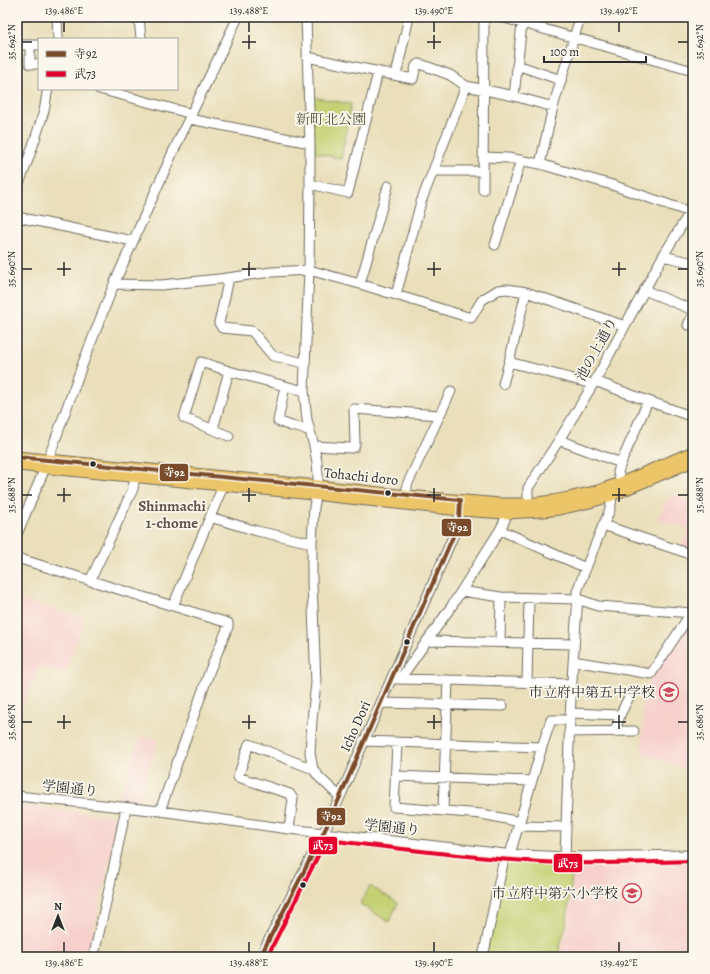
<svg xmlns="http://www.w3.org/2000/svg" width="710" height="974" font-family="Alegreya,'Noto Serif JP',serif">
<rect width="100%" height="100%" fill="#fbf7ec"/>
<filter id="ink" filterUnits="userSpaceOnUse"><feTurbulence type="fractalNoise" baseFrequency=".025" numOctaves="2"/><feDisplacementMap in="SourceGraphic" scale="8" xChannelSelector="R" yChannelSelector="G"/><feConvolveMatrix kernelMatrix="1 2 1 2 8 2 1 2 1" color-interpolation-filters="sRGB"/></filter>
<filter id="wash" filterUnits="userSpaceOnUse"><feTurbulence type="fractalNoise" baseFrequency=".012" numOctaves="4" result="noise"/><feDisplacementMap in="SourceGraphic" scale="16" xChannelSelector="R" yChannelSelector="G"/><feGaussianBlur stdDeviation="0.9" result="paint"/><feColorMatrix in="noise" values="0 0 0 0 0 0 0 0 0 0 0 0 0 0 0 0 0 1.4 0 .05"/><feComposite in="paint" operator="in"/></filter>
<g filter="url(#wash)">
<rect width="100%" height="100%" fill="#eadfba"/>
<path fill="#f7d0cc" d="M671,493L693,502V554L679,549L689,529L657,519Z
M17,600L21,601L22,600L85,618L65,673L39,667L17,718Z
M688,619L693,620V772L642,753L643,699L647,685Z
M140,736L158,740L138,803L117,801Z
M17,803L43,808L119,817L88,957H17Z
M575,861H693L692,957H559L568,926Z"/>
<path fill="#c4d173" stroke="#787e4f" d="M312,97L351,104L341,159L314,152Z
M503,860L574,861L566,925L557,957H485Z
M370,886L398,903L389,922L360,904Z"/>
</g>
<g filter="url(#ink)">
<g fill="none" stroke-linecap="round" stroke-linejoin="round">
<g stroke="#6e6a5d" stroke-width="11">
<path id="minor" d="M57,17L58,39
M139,17L141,39
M306,17L310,143V184L309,270L304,391L307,420L314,446L317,462L318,475V486L314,507L312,543V583L316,683L312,720L310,753L313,769L320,778L340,797
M501,17L693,71
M579,21L553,107L540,164L612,185L690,212
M17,45H39
M30,45V64H39
M307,57L413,79L416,66L418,64L423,65L450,75L466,86L514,96L553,107
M517,65L561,80
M396,75L409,17
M99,89L192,114
M514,96L522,23
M190,119L310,143
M484,157L508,158L540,164
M434,171H483
M310,184L348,193L378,72
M17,188C28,163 36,137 44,111C46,103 46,96 48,89
M483,190L484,17
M17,217L133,241
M495,245L521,160
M663,256L693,263
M229,278L219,323L222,328L252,331L273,356L305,363
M114,284L161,285L219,279L272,272L309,270L360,284L471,318L482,300L498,290L507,289L526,292L625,326
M360,284L388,186
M644,290L693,310
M396,295L421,202L466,86
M688,325L693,314
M509,362L592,384
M595,381L637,397L693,417
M503,384L509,362L526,292
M285,386L278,421L291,426L309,430
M213,429L229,371
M229,436L184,418L201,362L229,371L304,391
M559,440L621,463
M314,446L351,448L354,447L355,444L354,409L440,415
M621,483L618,472L621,463L648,401
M407,496V485L451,391
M528,504V488L559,440L595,381L663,256L693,207
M210,517L257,531L312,543
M603,525L693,555
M500,530L586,568
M17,534L45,468L83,363L114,284L173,152L238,17
M17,558L228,623V627L210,670L160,811
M90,581L133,489L135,476
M461,591L501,597L578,599L598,606L693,613
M173,606L223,486
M428,641L574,644
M500,642L501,597
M573,661L651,674L693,610
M395,679L448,680L572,684
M400,679L451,607L500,530L505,520V513
M527,682L529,598
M381,703L503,706
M570,713L620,715
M569,732L634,731
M615,732L620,715L628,699
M363,741L542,747
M397,743L394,807L482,814L520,822
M395,776L532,781
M17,796L160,811L289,829L505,854L565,857L693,855
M443,810L448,680
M519,826L566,827
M289,829L293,799L290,794L238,777L249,744L313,769
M510,854L542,747L551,720H570
M565,857C568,771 570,685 578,599L577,592C584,572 592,553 600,533C605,520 612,510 612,495
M95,950L110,885L126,808
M260,957L323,834L340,797L455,532L459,521L460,504
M483,957L505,854"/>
</g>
<g stroke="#6e6a5d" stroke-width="13">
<path id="major" d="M17,457L318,486L407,496L500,504H528L553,501L568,498L598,491L621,483L693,452
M17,465L294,492L460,510L505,513L543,511L559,509L590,502L612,495L693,461"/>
</g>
<use href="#minor" stroke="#fff" stroke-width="9"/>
<use href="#major" stroke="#edc569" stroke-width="11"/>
<g stroke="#fbf7ec" stroke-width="7">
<path id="bus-1" d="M17,457L460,500L459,521L455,532L340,797L323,834L260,957"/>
</g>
<g stroke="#fbf7ec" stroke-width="7">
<path id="bus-2" d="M267,957L326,840C398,848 469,858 541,862C591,865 643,862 693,861"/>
</g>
<use href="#bus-1" stroke="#7a4b2a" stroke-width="4"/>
<use href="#bus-2" stroke="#e4002b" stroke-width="4"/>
</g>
</g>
<path fill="none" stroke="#2b2b2b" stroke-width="1.5" d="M64,22V32M249,22V32M434,22V32M619,22V32M249,35V49M434,35V49M22,42H32M242,42H256M427,42H441M678,42H688M64,262V276M249,262V276M434,262V276M619,262V276M22,269H32M57,269H71M242,269H256M427,269H441M612,269H626M678,269H688M64,488V502M249,488V502M434,488V502M619,488V502M22,495H32M57,495H71M242,495H256M427,495H441M612,495H626M678,495H688M64,715V729M249,715V729M434,715V729M619,715V729M22,722H32M57,722H71M242,722H256M427,722H441M612,722H626M678,722H688M64,942V952M249,942V952M434,942V952M619,942V952"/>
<defs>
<g id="school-ring" transform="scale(1)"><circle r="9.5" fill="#fbf7ec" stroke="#d1495b" stroke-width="1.5"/><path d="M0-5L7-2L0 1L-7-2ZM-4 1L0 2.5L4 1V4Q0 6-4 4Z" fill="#d1495b"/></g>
</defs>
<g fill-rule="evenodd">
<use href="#school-ring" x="669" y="692"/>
<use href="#school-ring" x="632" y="893"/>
</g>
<g fill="#2b2b2b" stroke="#fbf7ec" stroke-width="1.5">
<circle cx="93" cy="464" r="3.5"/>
<circle cx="388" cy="493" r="3.5"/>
<circle cx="407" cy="642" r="3.5"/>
<circle cx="303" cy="885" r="3.5"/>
</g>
<g text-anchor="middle" stroke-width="3.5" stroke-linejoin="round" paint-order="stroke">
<g font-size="14" fill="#51543d" stroke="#fbf7ec">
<text x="331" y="124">新町北公園</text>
</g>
<g font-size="14" fill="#2b2b2b" stroke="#fbf7ec">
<text transform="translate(596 349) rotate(-61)" y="5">池の上通り</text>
<text transform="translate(361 476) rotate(6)" y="5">Tohachi doro</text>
<text transform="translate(355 726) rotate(-66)" y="5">Icho Dori</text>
<text transform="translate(70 788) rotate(6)" y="5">学園通り</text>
<text transform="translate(392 827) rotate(6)" y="5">学園通り</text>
</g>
<g font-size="14" fill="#2b2b2b" stroke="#fbf7ec" text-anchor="end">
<text x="655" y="697">市立府中第五中学校</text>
<text x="618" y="898">市立府中第六小学校</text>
</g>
<g font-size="15" font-weight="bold" fill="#63534a" stroke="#fbf7ec">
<text x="172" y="511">Shinmachi<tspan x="172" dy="17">1-chome</tspan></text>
</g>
</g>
<g stroke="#fbf7ec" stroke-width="1.5">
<rect x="159" y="463" width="30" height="19" rx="4" fill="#7a4b2a"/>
<rect x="441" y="518" width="31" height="19" rx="4" fill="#7a4b2a"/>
<rect x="316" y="807" width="30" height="19" rx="4" fill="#7a4b2a"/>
<rect x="308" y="836" width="30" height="19" rx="4" fill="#e4002b"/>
<rect x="553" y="853" width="30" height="20" rx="4" fill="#e4002b"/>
</g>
<g font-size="11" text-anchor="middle" font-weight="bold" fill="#fff">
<text x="174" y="476">寺92</text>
<text x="457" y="531">寺92</text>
<text x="331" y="820">寺92</text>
<text x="323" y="849">武73</text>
<text x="568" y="867">武73</text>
</g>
<rect width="710" height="974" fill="none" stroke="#fbf7ec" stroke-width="44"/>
<rect x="38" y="38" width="140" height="52" fill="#fbf7ec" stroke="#a8a59f"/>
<rect x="46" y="51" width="20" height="6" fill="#7a4b2a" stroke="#a8a59f"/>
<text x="74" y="58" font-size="12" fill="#2b2b2b">寺92</text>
<rect x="46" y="71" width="20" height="6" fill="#e4002b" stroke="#a8a59f"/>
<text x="74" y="78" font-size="12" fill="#2b2b2b">武73</text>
<g transform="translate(58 916)" stroke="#fbf7ec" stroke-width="3" paint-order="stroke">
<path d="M0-3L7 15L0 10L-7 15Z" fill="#2b2b2b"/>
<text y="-6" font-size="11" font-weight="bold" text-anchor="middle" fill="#2b2b2b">N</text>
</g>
<path d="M544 56v6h102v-6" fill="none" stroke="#2b2b2b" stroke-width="2"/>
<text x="550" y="56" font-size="12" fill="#2b2b2b" stroke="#fbf7ec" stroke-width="3" paint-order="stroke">100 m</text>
<rect x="22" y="22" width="666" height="930" fill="none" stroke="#2b2b2b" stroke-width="1.5"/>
<g font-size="10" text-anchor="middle" fill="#2b2b2b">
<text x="64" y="14">139.486°E</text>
<text x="249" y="14">139.488°E</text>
<text x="434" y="14">139.490°E</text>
<text x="619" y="14">139.492°E</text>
<text transform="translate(11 42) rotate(-90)" y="4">35.692°N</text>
<text transform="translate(699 42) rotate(-90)" y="4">35.692°N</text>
<text transform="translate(11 269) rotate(-90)" y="4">35.690°N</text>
<text transform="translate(699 269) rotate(-90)" y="4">35.690°N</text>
<text transform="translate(11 495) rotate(-90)" y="4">35.688°N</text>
<text transform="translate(699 495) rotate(-90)" y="4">35.688°N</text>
<text transform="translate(11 722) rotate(-90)" y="4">35.686°N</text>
<text transform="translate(699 722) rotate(-90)" y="4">35.686°N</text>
<text x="64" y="966">139.486°E</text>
<text x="249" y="966">139.488°E</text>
<text x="434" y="966">139.490°E</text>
<text x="619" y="966">139.492°E</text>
</g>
</svg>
